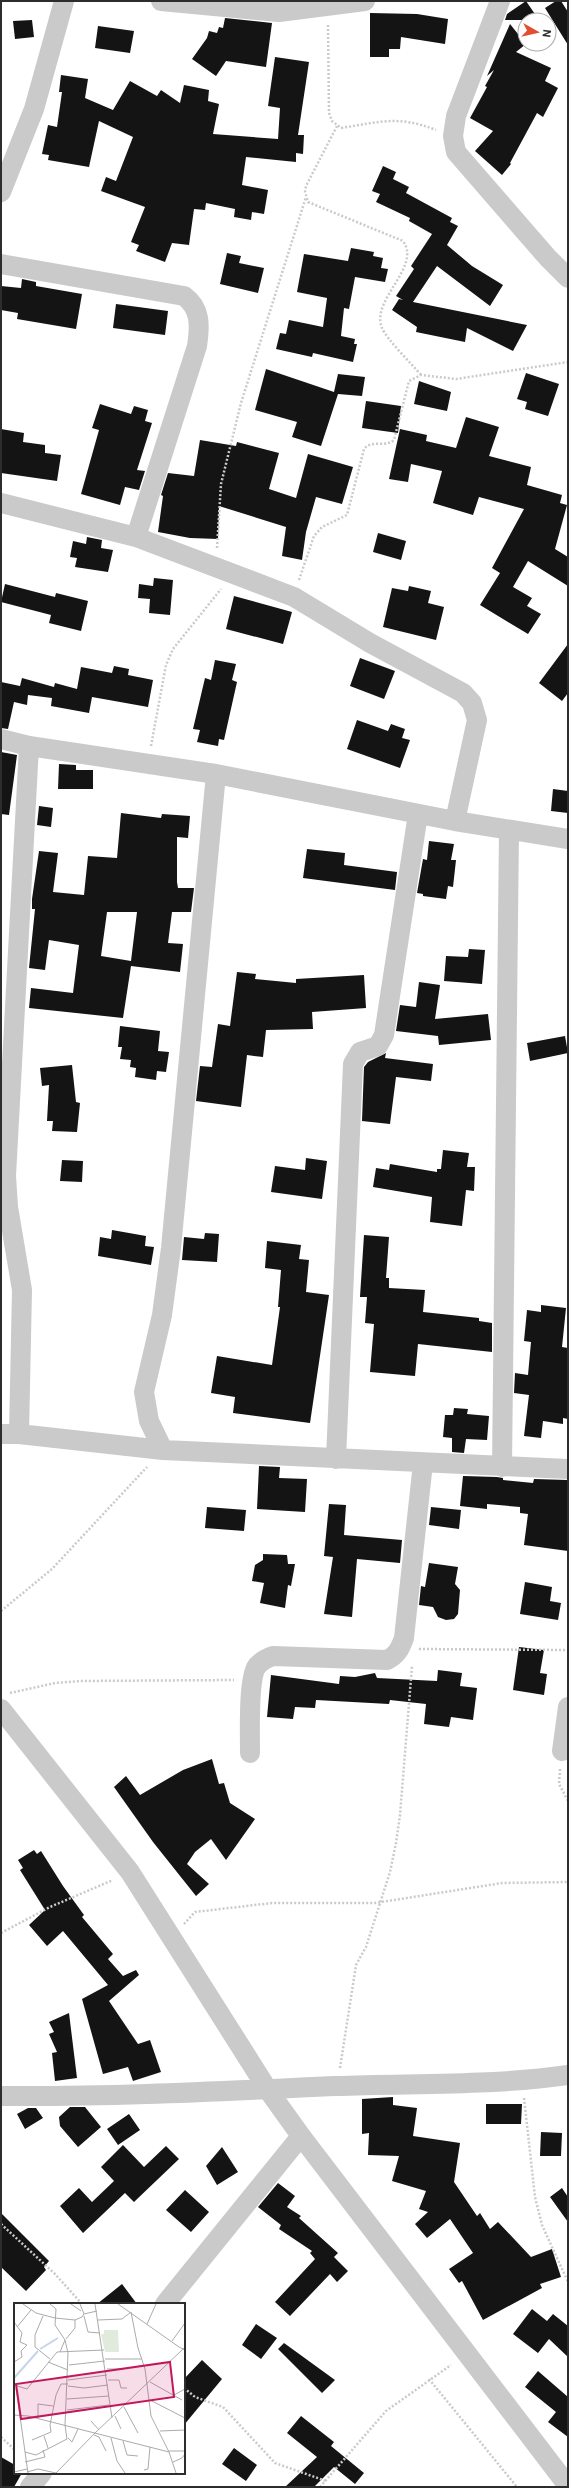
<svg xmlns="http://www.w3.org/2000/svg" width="569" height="2488" font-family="Roboto,sans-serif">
<rect width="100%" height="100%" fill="#fff"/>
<path fill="#141414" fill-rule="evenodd" d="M526,1L539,20H505L507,14Z
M556,1H561L568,12V45L545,8Z
M370,13L417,14L448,19L445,44L401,37L400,49H389V57H370Z
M225,18L272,23L266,67L226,61L216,76L192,59L207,38L209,31L217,33L219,27L223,28Z
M32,20L34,37L15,39L13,21Z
M510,24L526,44L516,52L551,68L545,81L558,88L543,117L537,113L510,163L511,164L502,175L475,151L493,131L470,118L487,87L485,86L494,70L487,76Z
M98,26L134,31L130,53L95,48Z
M275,57L309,62L298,135H304L303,154L296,153V162L246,157L242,185L268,190L264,214L252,212L251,220L234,217L235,209L206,203L205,210L194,209L189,245L172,243L165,262L136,251L139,245L131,242L145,207L101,191L106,177L116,181L133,137L99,121L89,167L48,160L49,155L42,154L48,125L57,127L62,92H59L61,75L88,79L85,98L113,110L130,81L157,96L161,90L180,103L184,85L209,90L208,101L219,104L213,134L278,139L280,108L268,106Z
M383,166L396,172L393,179L409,187L406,193L452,218L450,222L458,226L447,245L472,266L503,285L490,306L437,266L413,302L527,325L513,351L467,328L465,342L416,332L417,327L392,310L399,299L403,300L396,296L414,269L411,266L432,234L409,221L410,218L376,202L380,194L372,191Z
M351,248L374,252L373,256L383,258L381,268L388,269L385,282L355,277L349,309L344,308L341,336L355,339L354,344H357L353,362L313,353L312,357L276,349L280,333L286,334L289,320L323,327L327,298L297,292L304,254L348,261Z
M227,253L241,256L239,263L264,268L258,293L220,284Z
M22,279L36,282V286L82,294L76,329L17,319L18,313L1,310V286L21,288Z
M116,304L168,311L165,335L113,328Z
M266,369L334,392L338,374L365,377L362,396L338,394L321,446L292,437L297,422L255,410Z
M526,373L559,384L548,416L525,409L527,402L517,399Z
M419,381L451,392L447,411L414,404Z
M366,401L401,406L398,433L362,428Z
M100,404L131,414L134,406L148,410L145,421L152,423L137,470L145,471L139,490L125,487L120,505L81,494L99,430L92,428Z
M466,417L499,427L489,456L531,467L527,485L562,495L560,503L567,505L555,549L568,557V586L528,561L513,587L532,598L527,606L541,614L528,634L480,605L500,573L492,568L524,509L479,497L473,515L433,503L442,471L411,464L408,482L389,479L400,429L427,435L426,441L456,448Z
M1,429L24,433L23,442L45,445V453L61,455L57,481L1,473Z
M200,440L236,446L237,442L279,453L269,489L296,498L308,454L353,467L342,504L316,497L306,532L302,560L282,556L286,527L219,506L218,539L190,538L158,532L163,496L161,495L168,473L194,476Z
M378,533L406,541L401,560L373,552Z
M87,537L102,540L101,548L113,550L108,572L75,567L77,558L70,557L73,541L86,544Z
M154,578L173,580L170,615L149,613L150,599L138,598L139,584L153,586Z
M5,584L55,597L56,593L88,601L81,631L49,623L51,615L1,602Z
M409,586L431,591L428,603L444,607L436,640L383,627L392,588L408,591Z
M234,596L292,612L283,644L226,629Z
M568,644V693L562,701L539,683Z
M360,658L395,671L384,699L350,686Z
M215,660L236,664L232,680L237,682L224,740L219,739L218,746L197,742L200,730L193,729L205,678L211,680Z
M114,666L129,669L128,675L153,680L148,707L92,697L89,713L51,706L52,698L28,695L27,705L14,702L8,729L1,728V682L20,686L22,678L54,687L55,683L77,689L81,667L112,673Z
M357,720L388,731L391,724L405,729L402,738L410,740L400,768L347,749Z
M1,752L17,755L9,815L1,814Z
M59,764L76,765V770H93V789H58Z
M553,789L568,791V813L551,811Z
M39,806L53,808L51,827L37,825Z
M121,813L161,818L162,814L190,816L188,838L177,837V882L178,888H194L191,912H172L168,943L183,944L180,972L131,966L123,1018L29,1008L31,988L73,993L79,945L49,940L45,970L29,968L35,909H32V899L39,851L58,853L53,892L84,895L88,856L117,858ZM107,912H137L131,961L101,956Z
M429,841L454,844L451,860H456L453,887L448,886L446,899L423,896V894L417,893L423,859L427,860Z
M307,849L345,853L344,865L397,872L395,890L303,878Z
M469,949L485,950L482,984L444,981L446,956L468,957Z
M237,972L256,974L255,979L296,983V979L364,975L366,1008L312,1012L313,1029L266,1030L263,1057L247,1055L241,1107L196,1101L200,1066L212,1067L218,1024L230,1026Z
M419,982L440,985L435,1019L488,1014L491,1040L439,1045L438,1036L396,1031L400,1005L416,1007Z
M120,1026L160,1031L158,1051L169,1052L166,1072L157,1071L156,1080L135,1077L136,1068L130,1067L131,1060L120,1059L122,1047H118Z
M565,1036L568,1053L530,1061L527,1043Z
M386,1053L385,1058L433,1064L431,1081L396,1077L390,1124L362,1121L364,1067L368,1062Z
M72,1065L76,1102L80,1103L77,1132L52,1131L53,1121H47L49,1085L42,1086L40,1068Z
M443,1150L469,1153L467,1167H475L474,1191L466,1190L462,1226L430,1222L432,1197L373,1187L376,1168L389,1170L390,1164L437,1172V1169H441Z
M306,1158L327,1161L322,1199L271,1192L275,1166L305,1170Z
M62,1160L83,1161L82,1182L60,1181Z
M112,1230L146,1236L145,1246L154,1247L151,1265L98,1256L100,1237L111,1239Z
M205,1233L219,1234L217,1262L182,1260L184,1237L204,1239Z
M364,1235L389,1237L386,1278H389V1288L425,1290L423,1312L479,1318V1321L492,1323V1352L418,1344L415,1376L370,1372L374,1324L365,1323L367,1297H360Z
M267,1241L301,1245L299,1259L309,1260L306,1292L329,1295L310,1423L233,1413L235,1397L211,1393L217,1356L272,1365L280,1307H278L281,1270L265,1268Z
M541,1305L566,1308L562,1347L568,1348V1419L563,1418V1424L543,1421L541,1438L524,1436L529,1395L514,1393L515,1373L528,1375L531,1342L524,1341L527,1310L541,1312Z
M454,1408L468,1409L467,1414L489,1416L487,1440L466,1439L464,1453L452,1452V1438L443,1437L445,1415H453Z
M259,1466L280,1467L279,1478L307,1479L305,1512L257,1509Z
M463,1476L497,1477L503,1478V1480L533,1483L534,1479L568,1480V1551L524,1545L528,1514L520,1513V1507L487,1504V1509L460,1506Z
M329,1504L346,1505L344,1535L402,1540L400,1563L357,1559L352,1617L324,1614L333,1557L324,1556Z
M207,1507L246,1510L244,1531L205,1528Z
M431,1507L461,1510L459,1529L429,1525Z
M263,1554L287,1555L288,1564H295L291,1586L288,1585L285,1608L260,1603L264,1583L252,1581L255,1565L263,1560Z
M429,1563L458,1567L455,1584L460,1590L458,1614L454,1619L446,1620L438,1617L433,1607L419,1605L421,1586L425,1587Z
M525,1582L552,1587L550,1601L561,1603L558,1620L520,1614Z
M519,1647L544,1650L540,1673L547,1674L544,1695L513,1690Z
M438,1670L462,1673L460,1686L477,1688L473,1720L451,1717L449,1727L424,1724L426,1704L390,1700L389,1704L316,1700L315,1708L295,1707L293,1719L267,1717L271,1675L339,1684L340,1676L355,1677L375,1673L377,1678L437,1681Z
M212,1759L219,1784L224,1783L230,1803L255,1819L226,1860L211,1839L195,1852L187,1864L209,1884L196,1896L153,1842L114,1787L126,1776L140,1795L183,1770Z
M34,1850L37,1854L41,1851L63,1886L84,1915L82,1917L113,1954L108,1959L123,1976L136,1970L139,1975L109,2001L138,2044L150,2040L161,2072L133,2081L128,2067L103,2074L82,1999L108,1985L63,1931L47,1946L29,1925L45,1910L20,1870L23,1868L18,1860Z
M69,2013L77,2078L55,2081L52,2053L57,2052L49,2034L54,2032L49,2022Z
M393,2097V2105L417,2108L413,2136L460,2143L454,2182L477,2216L480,2213L490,2229L498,2222L531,2257L552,2249L561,2277L540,2284L542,2288L483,2320L462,2281L459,2283L449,2269L473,2253L450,2219L427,2238L415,2224L428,2212L419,2209L426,2191L392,2181L399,2156L368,2155L369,2133L362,2134V2099Z
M486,2104H522L521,2124H486Z
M70,2107H85L101,2127L78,2147L60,2126L59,2117Z
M28,2108H36L43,2118L25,2129L17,2114Z
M129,2114L140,2130L118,2145L107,2129Z
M541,2132L562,2133L561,2156H540Z
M123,2145L144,2167L166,2146L179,2159L134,2202L125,2193L83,2233L60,2206L79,2188L92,2202L114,2181L101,2167Z
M222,2147L238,2172L217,2185L206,2166Z
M278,2183L295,2196L287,2207L301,2216L299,2218L338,2253L334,2257L348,2271L337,2282L330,2274L290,2316L275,2302L315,2259L310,2253L312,2251L279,2229L281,2225L258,2207Z
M562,2188L568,2197V2222L550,2197Z
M185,2190L209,2212L191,2232L166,2210Z
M1,2213L49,2261L44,2267L46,2270L26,2291L1,2267Z
M122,2284L137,2304H97Z
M532,2309L547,2321L553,2314L568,2326V2357L549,2339L538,2353L513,2334Z
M256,2324L277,2338L261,2359L242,2345Z
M284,2343L335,2380L322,2393L278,2349Z
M202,2360L222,2379L184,2425V2379Z
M538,2371L568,2397V2437L548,2422L556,2412L525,2387Z
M301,2416L334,2442L331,2446L364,2473L355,2484L334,2467L314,2487H285L317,2457L287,2433Z
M234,2448L257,2465L246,2481L222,2464Z
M1,2457L15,2465V2473H22L14,2487H1Z"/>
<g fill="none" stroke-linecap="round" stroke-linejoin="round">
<path stroke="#cacaca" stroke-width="2.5" stroke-dasharray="2 2" stroke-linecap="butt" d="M328,25L329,113L332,121L341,128C380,122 398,115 436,130
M337,126L306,186L305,192L308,202L403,241C422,267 370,300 382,328C387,340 412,364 421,375
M217,548L221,484L241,403L306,197
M299,580L314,536L322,527L347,515L364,449C372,439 385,448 394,440L409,381L421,375L456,379L568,362
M151,746L166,665L173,649L221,589
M1,1611L52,1569L147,1467
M419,1649L568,1650
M10,1693L55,1683L81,1681L234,1680
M560,1769L559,1784L568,1801
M184,1924L195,1912L272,1903H375L502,1883L568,1882
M1,1933L50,1907L113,1880
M340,2068L356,1965L366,1947L390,1872L396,1843L400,1815L412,1666
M524,2098L535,2197L542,2225L568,2282
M1,2224L55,2274L82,2304
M429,2379L517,2487
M184,2388L195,2397L223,2407L275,2463L326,2481
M1,2437L15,2450
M320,2487L386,2411L451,2365"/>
<path stroke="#cacaca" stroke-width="20" d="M161,1L279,12L365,1
M500,1L456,116L453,136L456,152L548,258L568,278
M1,192L34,109L64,1
M1,264L184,296C201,308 200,326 197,346L136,537
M1,503L136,537L294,597L370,643L463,693L472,703L477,720L455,821
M1,739L29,746L216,774L455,821L568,839
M1,1434H19L163,1450L568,1469
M19,1434L22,1290L8,1207L6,1176L29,746
M163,1450L149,1421L144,1392L162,1315L171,1248L216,774
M336,1459L353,1064L360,1052L378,1046L384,1035L418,814
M502,1467L509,830
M1,1709L130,1872L268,2090L301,2136L568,2486
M562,1751L568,1707
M250,1753C250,1735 248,1678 257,1666C262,1660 267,1658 273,1656L387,1660C397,1655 400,1649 404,1638L423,1463
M1,2096C113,2097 224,2091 336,2086C414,2083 491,2086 568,2075
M165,2304L301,2136
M30,2487L42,2473"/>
</g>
<g transform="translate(14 2303)">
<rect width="171" height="171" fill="#fff"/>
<path d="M90,27H104L105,49H91L87,31H90Z" fill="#e0ebdb"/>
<path fill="none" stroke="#c7d4eb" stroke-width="2" d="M26,46L44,35M0,75L24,48"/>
<path fill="none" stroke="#ababab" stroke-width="1" d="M9,1L22,10L41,15L61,17L68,14L70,11M57,1L67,8M66,1L70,11L83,8M81,1L98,115M104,1L165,44L169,46L171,44M117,9L124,45L131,66L137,113L155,149L162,170M29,13L21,32V44L36,56M70,13L74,29L86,30M84,17L108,16L117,9M0,19L8,30L6,39L13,42L7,48L8,54L0,59M133,21L142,1M3,24L17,7M52,36L61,25V17M158,38L171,20M46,49L51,37M91,56H128M34,59L54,67M55,62L91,58M93,66H110M54,77L93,72M94,77H105L107,85H113M136,79L168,97M0,82L13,86L43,49L90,47M54,83L70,85L94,82M2,85L14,170M160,92L171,86M53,96L95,93M136,97L171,115M110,104L124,130M53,107L95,102M0,112L14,113L155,149M101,113L107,126M24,115V101L39,103M77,118L85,127M146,128L171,127M80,132L85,134L92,148M30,133L34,145M54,135L58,139L64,126M97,135L103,158L111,170M18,137L37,129L36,122L42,92L47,81H54M109,138L113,152L124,153M155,148H171M11,149L22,152L53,136L51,122L54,50L51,37L41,22L42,6L36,1M11,159L31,154L29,147M159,159L168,155L171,151M130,167L134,166L136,144M0,169L13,166M13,169L24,166L42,170M42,170L81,130L169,46L171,47"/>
<path fill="#c2185b" fill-opacity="0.15" stroke="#c2185b" stroke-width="2" d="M156,59L160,94L7,116L2,81Z"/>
<rect width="171" height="171" fill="none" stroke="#2d2d2d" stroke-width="2"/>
</g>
<rect width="569" height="2488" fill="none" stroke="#2d2d2d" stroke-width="4"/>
<g transform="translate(537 32) rotate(98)"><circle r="19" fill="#ffffff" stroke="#ababab"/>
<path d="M0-3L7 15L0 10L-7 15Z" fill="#e34d30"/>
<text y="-6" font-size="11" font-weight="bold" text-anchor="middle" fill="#2d2d2d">N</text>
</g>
</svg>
